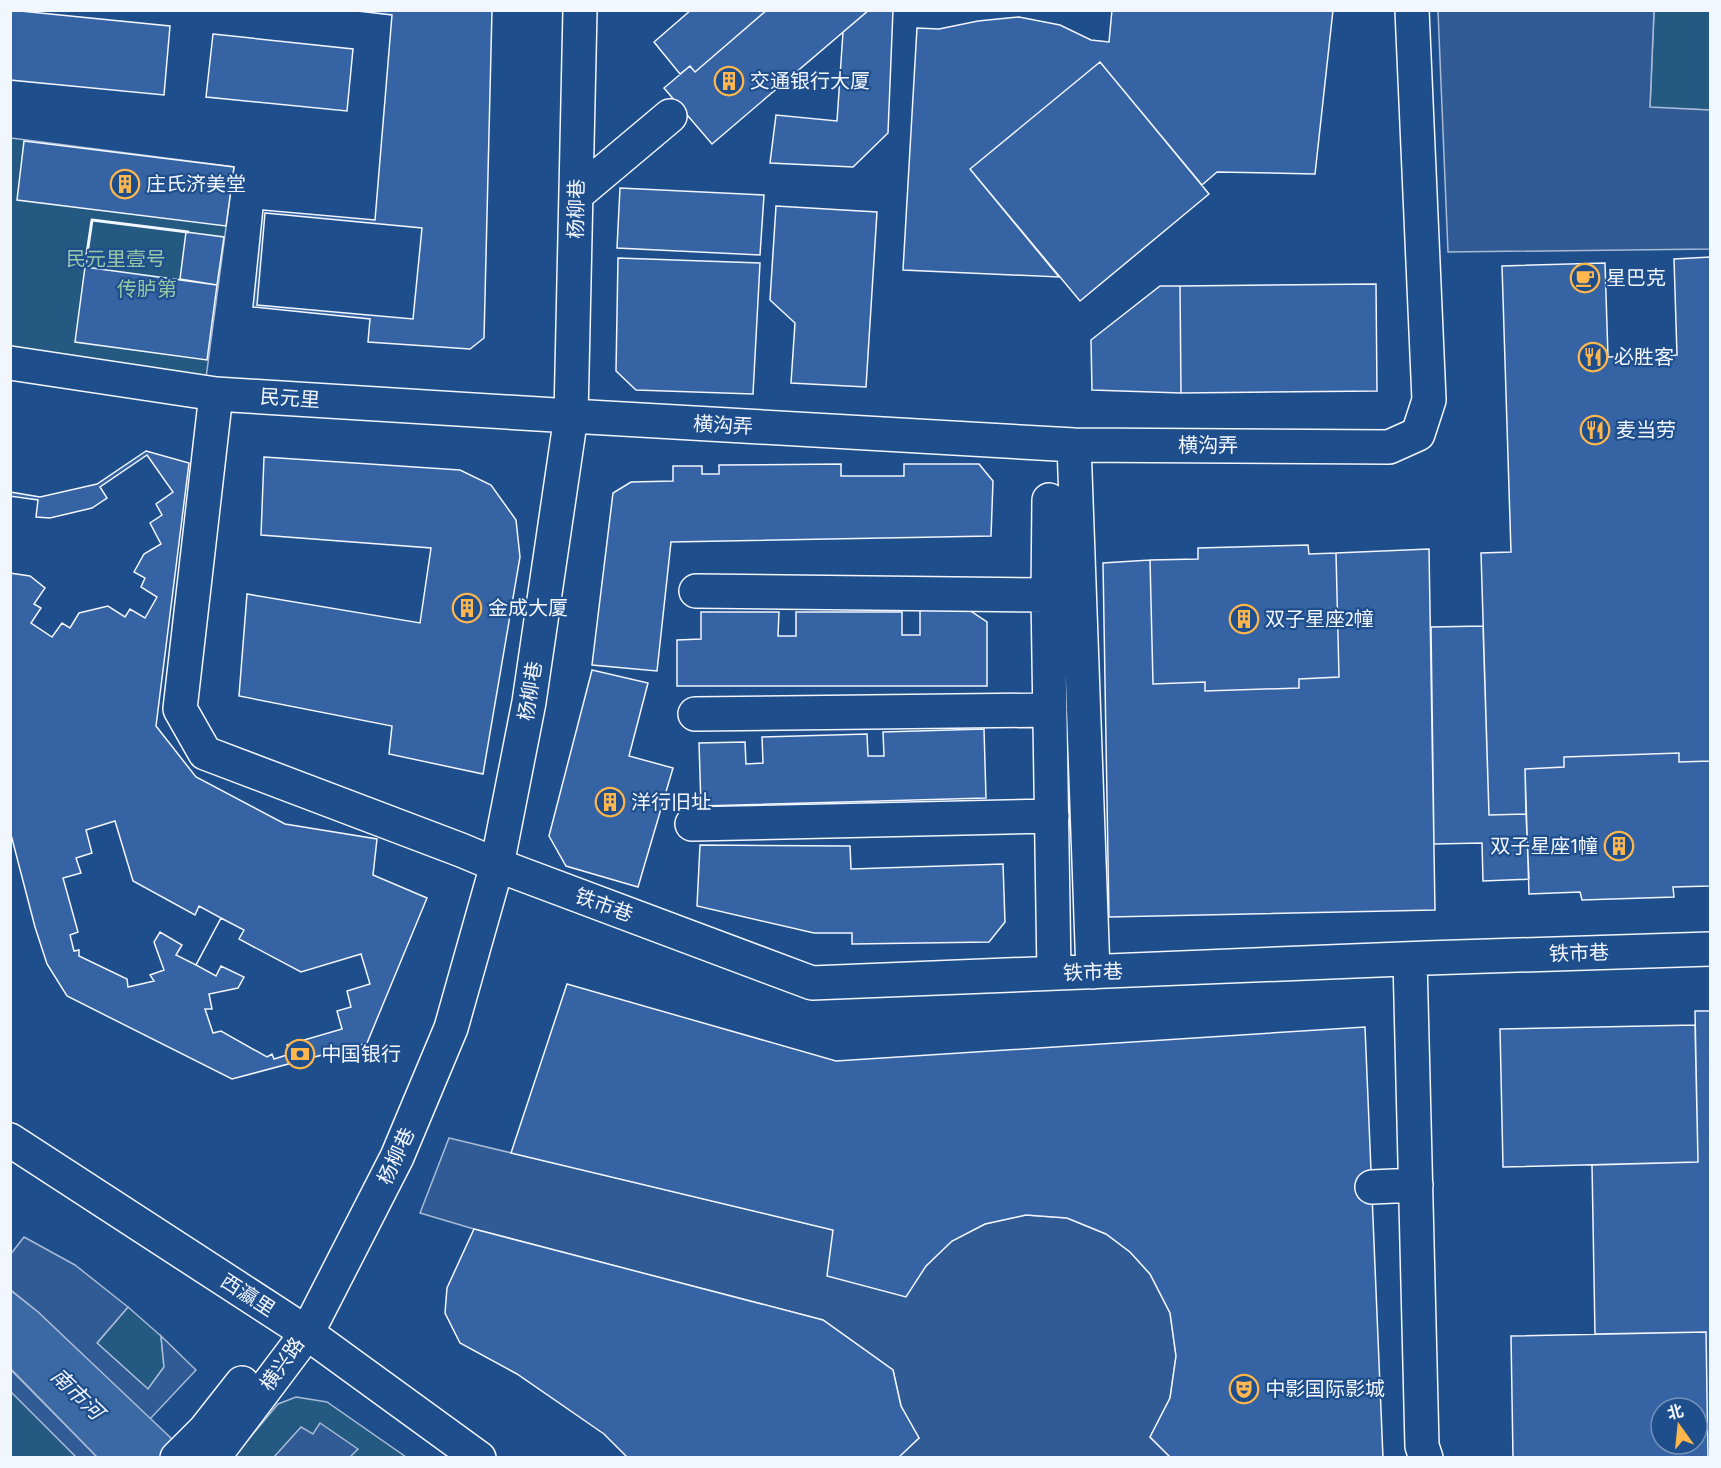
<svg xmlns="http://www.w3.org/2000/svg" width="1721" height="1468" font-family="'Fira Sans Condensed','Noto Sans SC',sans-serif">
<rect width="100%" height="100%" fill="#1f4e8c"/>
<path fill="#245a82" stroke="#a8bbd7" stroke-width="1.5" d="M1654,11H1710V110L1650,108Z
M11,138L234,167L206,378L11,353Z
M128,1307L161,1336L164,1367L148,1389L97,1343Z
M11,1369L97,1457H11Z
M296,1397L327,1402L406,1457L233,1458L278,1404Z"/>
<path fill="#305b95" stroke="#a8bbd7" stroke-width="1.5" d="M1438,11H1654L1650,107L1710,110V249L1448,252Z
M449,1138L833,1230L926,1266L952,1241L985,1224L1026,1215L1067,1218L1106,1234L1130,1252L1150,1274L1170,1313L1176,1356L1170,1398L1150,1437L1171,1457H898L919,1438L901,1406L893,1370L823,1320L474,1229L420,1213Z
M24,1237L75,1265L128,1307L97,1343L148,1389L164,1367L161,1336L196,1370L150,1419L38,1312L11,1290L10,1255Z
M10,1369L97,1457H76L11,1392Z
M320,1423L358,1449L350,1457H274L301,1427L313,1434Z"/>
<path fill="#3b69a3" stroke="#a8bbd7" stroke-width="1.5" d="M10,1290L38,1312L191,1457H97L11,1369Z"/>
<path fill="#3563a3" stroke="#f2f6ff" stroke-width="1.5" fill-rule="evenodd" d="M10,10L170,26L164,95L10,80Z
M349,10H492L484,338L470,349L368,342L370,319L253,307L263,210L375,220L392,15Z
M691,10H767L695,72L690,66L680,74L654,42Z
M767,10H869L712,144L664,88L690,66L695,72Z
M869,10H893L888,133L853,167L770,163L776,115L837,121L843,32Z
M1112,10H1333L1315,174L1217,172L1202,185L1100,62L970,169L1059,277L903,270L917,28L939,29L978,21L1019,17L1060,25L1091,40L1109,42Z
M213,34L353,49L347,111L206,97Z
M1100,62L1209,194L1080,301L970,169Z
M24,141L234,167L226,226L17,200Z
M620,188L764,195L760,255L617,248Z
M776,206L877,212L866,387L791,383L795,323L770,300Z
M265,213L422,228L413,319L257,305Z
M186,232L224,237L217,285L180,279Z
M1710,257V761L1679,762V753L1564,757V767L1525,769L1526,814L1489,815L1481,553L1511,552L1502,266L1605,263L1608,357L1677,355L1674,259Z
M618,258L760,263L753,394L636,390L616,371Z
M85,267L217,285L207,360L75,342Z
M1376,284L1377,391L1181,393L1180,286Z
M1160,286H1180L1181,393L1092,390L1091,340Z
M146,451L189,463L156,726L196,777L285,824L377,839L373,875L427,898L367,1043L232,1079L67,996L47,964L35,927L10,831V492L40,497L97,484Z
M147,455L173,492L156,504L162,515L150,523L161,544L144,554L134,572L145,578L141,587L157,597L145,618L130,609L125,617L108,606L79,613L70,628L62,623L52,637L31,623L41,608L34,604L45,588L30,576L10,573V496L38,500L36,517L50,518L92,508L107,498L100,487Z
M264,457L460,470L491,485L516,520L520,557L483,774L389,754L392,726L239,696L247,594L420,623L431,548L261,535Z
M841,464V476H904V464H979L993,481L991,536L671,542L657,671L592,665L613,493L631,482L673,481V466H702V474H719V465Z
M1308,545L1309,554L1336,553L1339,677L1299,679V688L1205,691V682L1153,684L1150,560L1198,559V548Z
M1429,549L1435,910L1109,917L1103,563L1150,560L1153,684L1205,682V691L1299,688V679L1339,677L1336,553Z
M920,609L969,610L987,622V686H677V640L701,639V612H779L778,636H796V612H902V635H920Z
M1483,626L1489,815L1526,814L1529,879L1483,881L1482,843L1434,844L1431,627Z
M592,670L648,683L629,756L673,768L638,887L566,866L549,836Z
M984,729L986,798L701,806L699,743L745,742L746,764L763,763L762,737L867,734L868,756H884L883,732Z
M1679,753V762L1710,761V886L1673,887L1674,897L1582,900L1580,892L1529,894L1525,769L1564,767V757Z
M115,821L133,881L195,915L199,906L221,918L196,965L176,955L182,945L160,932L154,942L164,970L150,975L154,981L128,987L127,979L79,956V950L74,951L70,935L78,932L63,878L81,873L76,858L92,853L86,830Z
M700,845L850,846L851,869L1003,864L1005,922L989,942L852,944V933H814L697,906Z
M221,918L244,930L239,939L301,972L361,954L370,984L347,991L351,1007L337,1011L342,1029L287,1045L290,1054L274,1059L272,1054L267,1057L221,1031L213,1033L205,1009H212L209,994L238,988L244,977L221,966L216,976L196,965Z
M567,984L836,1061L1365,1027L1383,1458H1171L1150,1437L1170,1398L1176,1356L1170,1313L1150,1274L1130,1252L1106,1234L1067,1218L1026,1215L985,1224L952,1241L926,1266L906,1297L827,1276L833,1230L511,1153Z
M1695,1011H1710V1458H1708L1706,1332L1595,1334L1592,1165L1698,1162Z
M1695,1025L1698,1162L1503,1167L1500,1029Z
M474,1229L823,1320L893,1370L901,1406L919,1438L898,1458H628L604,1434L517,1374L460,1343L445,1313L447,1288Z
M1706,1332L1708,1458H1513L1511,1336ZM1661,1408H1697V1444H1661Z"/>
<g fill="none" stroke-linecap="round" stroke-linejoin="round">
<g stroke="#f2f6ff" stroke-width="36">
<path id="minor" d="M576,195L670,116
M10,363L216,394L571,416L1074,445L1389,447L1418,434L1429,400L1412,10
M216,394L180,709L205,753L461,850L497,865L812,983L1427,958L1710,949
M1074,445L1093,972
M1049,500L1048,595L1054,973
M696,591L1048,595
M695,714L1050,710
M692,824L1052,816
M1410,959L1422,1446L1426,1458
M10,1140L307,1333L479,1458
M1372,1187L1416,1185
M177,1458L205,1430L242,1383
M211,1458L219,1450L307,1333L397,1157L451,1028L497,865L529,702L571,416L580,10"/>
</g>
<use href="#minor" stroke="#1f4e8c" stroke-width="33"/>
<path stroke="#f2f6ff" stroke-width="3" d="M85,267L92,220L188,232"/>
</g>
<defs>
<g id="building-ring" transform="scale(1.5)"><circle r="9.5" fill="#1f4e8c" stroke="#ffb74d" stroke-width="1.5"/><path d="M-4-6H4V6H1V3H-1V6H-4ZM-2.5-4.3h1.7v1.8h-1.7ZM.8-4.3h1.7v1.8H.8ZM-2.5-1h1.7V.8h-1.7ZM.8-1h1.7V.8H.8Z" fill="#ffb74d"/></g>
<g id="cafe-ring" transform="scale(1.5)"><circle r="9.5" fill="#1f4e8c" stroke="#ffb74d" stroke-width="1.5"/><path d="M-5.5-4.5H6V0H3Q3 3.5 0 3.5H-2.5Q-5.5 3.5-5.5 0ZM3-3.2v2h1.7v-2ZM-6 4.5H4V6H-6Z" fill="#ffb74d"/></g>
<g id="restaurant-ring" transform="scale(1.5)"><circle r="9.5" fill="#1f4e8c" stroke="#ffb74d" stroke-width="1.5"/><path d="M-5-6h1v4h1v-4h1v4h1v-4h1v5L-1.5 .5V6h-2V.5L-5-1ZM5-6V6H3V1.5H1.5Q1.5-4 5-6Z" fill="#ffb74d"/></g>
<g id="bank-ring" transform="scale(1.5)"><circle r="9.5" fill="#1f4e8c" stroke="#ffb74d" stroke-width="1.5"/><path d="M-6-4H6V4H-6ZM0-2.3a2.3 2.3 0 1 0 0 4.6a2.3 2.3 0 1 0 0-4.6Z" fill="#ffb74d"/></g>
<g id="theatre-ring" transform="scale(1.5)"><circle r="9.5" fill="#1f4e8c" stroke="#ffb74d" stroke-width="1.5"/><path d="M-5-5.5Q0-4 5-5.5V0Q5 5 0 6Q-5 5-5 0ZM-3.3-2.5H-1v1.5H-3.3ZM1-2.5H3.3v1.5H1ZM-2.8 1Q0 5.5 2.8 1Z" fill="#ffb74d"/></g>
</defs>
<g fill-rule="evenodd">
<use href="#building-ring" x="729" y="81"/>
<use href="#building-ring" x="125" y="184"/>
<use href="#cafe-ring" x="1585" y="278"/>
<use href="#restaurant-ring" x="1593" y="357"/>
<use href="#restaurant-ring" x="1595" y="430"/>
<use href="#building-ring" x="467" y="608"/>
<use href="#building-ring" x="1244" y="619"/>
<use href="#building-ring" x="610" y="802"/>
<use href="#building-ring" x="1619" y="846"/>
<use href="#bank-ring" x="300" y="1054"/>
<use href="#theatre-ring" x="1244" y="1389"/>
</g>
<g text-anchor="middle" stroke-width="4.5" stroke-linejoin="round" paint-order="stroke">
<g font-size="20" fill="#f2f6ff" stroke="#1f4e8c" text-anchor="start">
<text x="750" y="88">交通银行大厦</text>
<text x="146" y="191">庄氏济美堂</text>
<text x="1606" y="285">星巴克</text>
<text x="1614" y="364">必胜客</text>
<text x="1616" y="437">麦当劳</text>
<text x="488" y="615">金成大厦</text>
<text x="1265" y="626">双子星座2幢</text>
<text x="631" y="809">洋行旧址</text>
<text x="1598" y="853" text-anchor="end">双子星座1幢</text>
<text x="321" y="1061">中国银行</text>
<text x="1265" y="1396">中影国际影城</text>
</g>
<g font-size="20" fill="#f2f6ff" stroke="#1f4e8c">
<text transform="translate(576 209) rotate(-89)" y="7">杨柳巷</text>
<text transform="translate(290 398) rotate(4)" y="7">民元里</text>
<text transform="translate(723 425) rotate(3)" y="7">横沟弄</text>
<text x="1208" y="452">横沟弄</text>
<text transform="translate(530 691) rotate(-81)" y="7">杨柳巷</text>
<text transform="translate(604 905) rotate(20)" y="7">铁市巷</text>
<text transform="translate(1579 953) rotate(-2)" y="7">铁市巷</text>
<text transform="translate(1093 972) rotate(-2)" y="7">铁市巷</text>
<text transform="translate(396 1156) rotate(-65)" y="7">杨柳巷</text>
<text transform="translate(248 1295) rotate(33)" y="7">西瀛里</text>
<text transform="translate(282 1364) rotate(-55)" y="7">横兴路</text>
</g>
<g font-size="20" fill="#97c8a6" stroke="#1f4e8c">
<text x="116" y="266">民元里壹号</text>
<text x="147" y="296">传胪第</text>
</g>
<g font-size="21" font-style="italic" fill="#f2f6ff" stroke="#1f4e8c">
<text transform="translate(77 1394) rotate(44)" y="7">南市河</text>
</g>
</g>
<rect width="1721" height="1468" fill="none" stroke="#f2f6ff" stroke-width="24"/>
<g transform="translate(1679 1426) rotate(345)"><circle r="28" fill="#1f4e8c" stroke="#7391ba" stroke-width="1.5"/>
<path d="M0-4.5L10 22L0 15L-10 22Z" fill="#ffb74d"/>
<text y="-9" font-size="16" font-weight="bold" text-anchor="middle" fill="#f2f6ff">北</text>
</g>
</svg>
